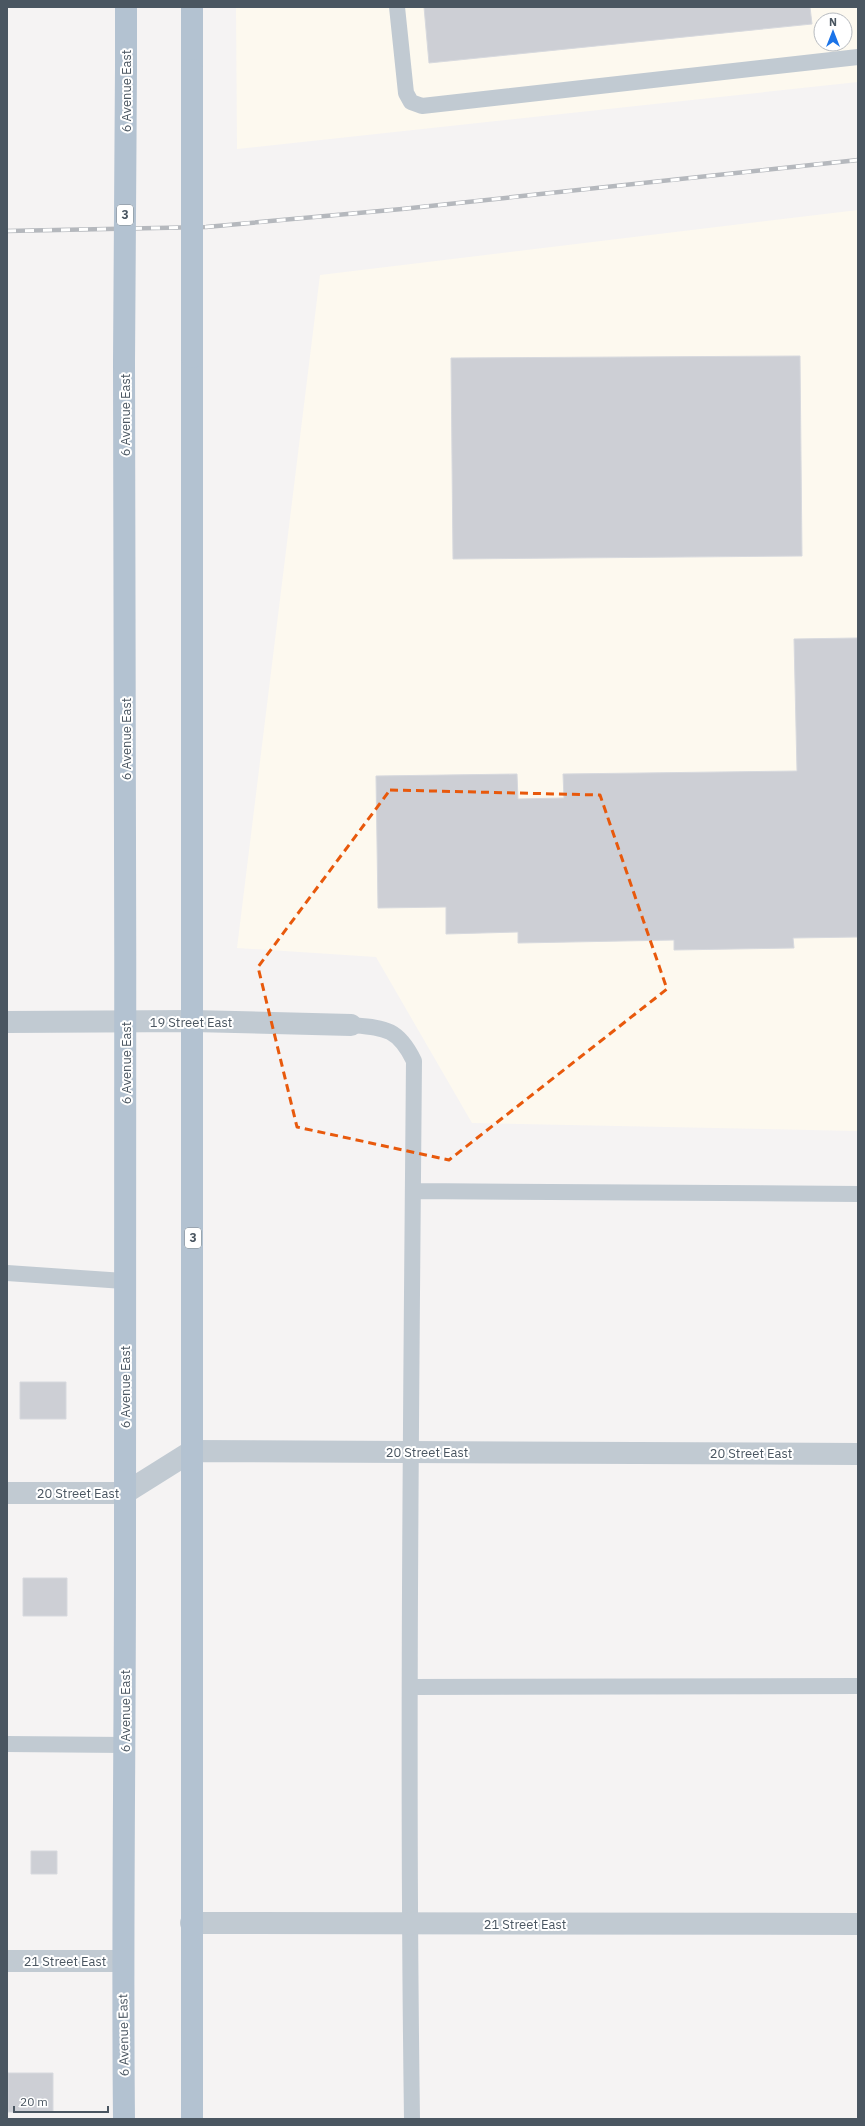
<svg xmlns="http://www.w3.org/2000/svg" width="865" height="2126" font-family="'IBM Plex Sans',sans-serif">
<rect width="100%" height="100%" fill="#f5f3f3"/>
<path fill="#fdf9ef" fill-rule="evenodd" d="M236,7H858V82L237,149ZM821,20H845V44H821Z
M858,210V1131L472,1123L376,957L237,948L320,275Z"/>
<path fill="#cdcfd5" stroke="#d7d9de" d="M424,7H810L812,24L429,63Z
M800,356L802,556L453,559L451,358Z
M858,638V937L793,938L794,948L674,950V940L518,943V932L446,934V907L378,908L376,776L517,774L518,799L564,798L563,774L797,771L794,639Z
M20,1382H66V1419H20Z
M23,1578H67V1616H23Z
M31,1851H57V1874H31Z
M8,2073H53V2112H8Z"/>
<g fill="none" stroke-linecap="round" stroke-linejoin="round">
<path stroke="#c1cad2" stroke-width="16" d="M397,7L406,93L411,102L422,106L858,57
M351,1025C385,1028 398,1028 414,1061C411,1414 407,1767 412,2119
M413,1191L858,1194
M7,1273L124,1281
M411,1687L858,1686
M7,1744L125,1745"/>
<path stroke="#c1cad2" stroke-width="22" d="M7,1022L193,1021L351,1025
M7,1493H125L192,1451L858,1454
M191,1923L858,1924
M7,1961H122"/>
<path stroke="#b3c2d1" stroke-width="22" d="M126,7V68
M192,7V70
M192,357V2119
M124,2119C122,1934 125,1748 125,1563C125,1163 126,763 124,363"/>
<g stroke="#b5b8bd" stroke-width="4.5">
<path id="rail" d="M7,231L206,227L402,209L858,160"/>
</g>
<use href="#rail" stroke="#fff" stroke-width="3" stroke-dasharray="9" stroke-linecap="butt"/>
<path stroke="#b3c2d1" stroke-width="22" d="M192,70V357
M124,363L126,68"/>
</g>
<path fill="none" stroke="#e8590c" stroke-width="3" stroke-dasharray="8 5" stroke-linejoin="round" d="M390,790L600,795L667,989L449,1160L297,1127L258,967Z"/>
<g text-anchor="middle" stroke-width="4" stroke-linejoin="round" paint-order="stroke">
<g fill="#fff" stroke="#808990" stroke-width="1">
<rect x="117" y="205" width="16" height="20" rx="3"/>
<rect x="185" y="1228" width="16" height="20" rx="3"/>
</g>
<g font-size="12" font-weight="bold" fill="#4a5661">
<text x="125" y="219">3</text>
<text x="193" y="1242">3</text>
</g>
<g font-size="13" fill="#4a5661" stroke="#fff">
<text transform="translate(126 91) rotate(-90)" y="5">6 Avenue East</text>
<text transform="translate(125 415) rotate(-90)" y="5">6 Avenue East</text>
<text transform="translate(126 739) rotate(-90)" y="5">6 Avenue East</text>
<text x="191" y="1027">19 Street East</text>
<text transform="translate(126 1063) rotate(-90)" y="5">6 Avenue East</text>
<text transform="translate(125 1387) rotate(-90)" y="5">6 Avenue East</text>
<text x="427" y="1457">20 Street East</text>
<text x="751" y="1458">20 Street East</text>
<text x="78" y="1498">20 Street East</text>
<text transform="translate(125 1711) rotate(-90)" y="5">6 Avenue East</text>
<text x="525" y="1929">21 Street East</text>
<text x="65" y="1966">21 Street East</text>
<text transform="translate(123 2035) rotate(-91)" y="5">6 Avenue East</text>
</g>
</g>
<rect width="865" height="2126" fill="none" stroke="#4a5661" stroke-width="16"/>
<g transform="translate(833 32)"><circle r="19" fill="#ffffff" stroke="#b7bbc0"/>
<path d="M0-3L7 15L0 10L-7 15Z" fill="#1a73e8"/>
<text y="-6" font-size="11" font-weight="bold" text-anchor="middle" fill="#4a5661">N</text>
</g>
<path d="M14 2106v6h94v-6" fill="none" stroke="#4a5661" stroke-width="2"/>
<text x="20" y="2106" font-size="12" fill="#4a5661" stroke="#ffffff" stroke-width="3" paint-order="stroke">20 m</text>
</svg>
